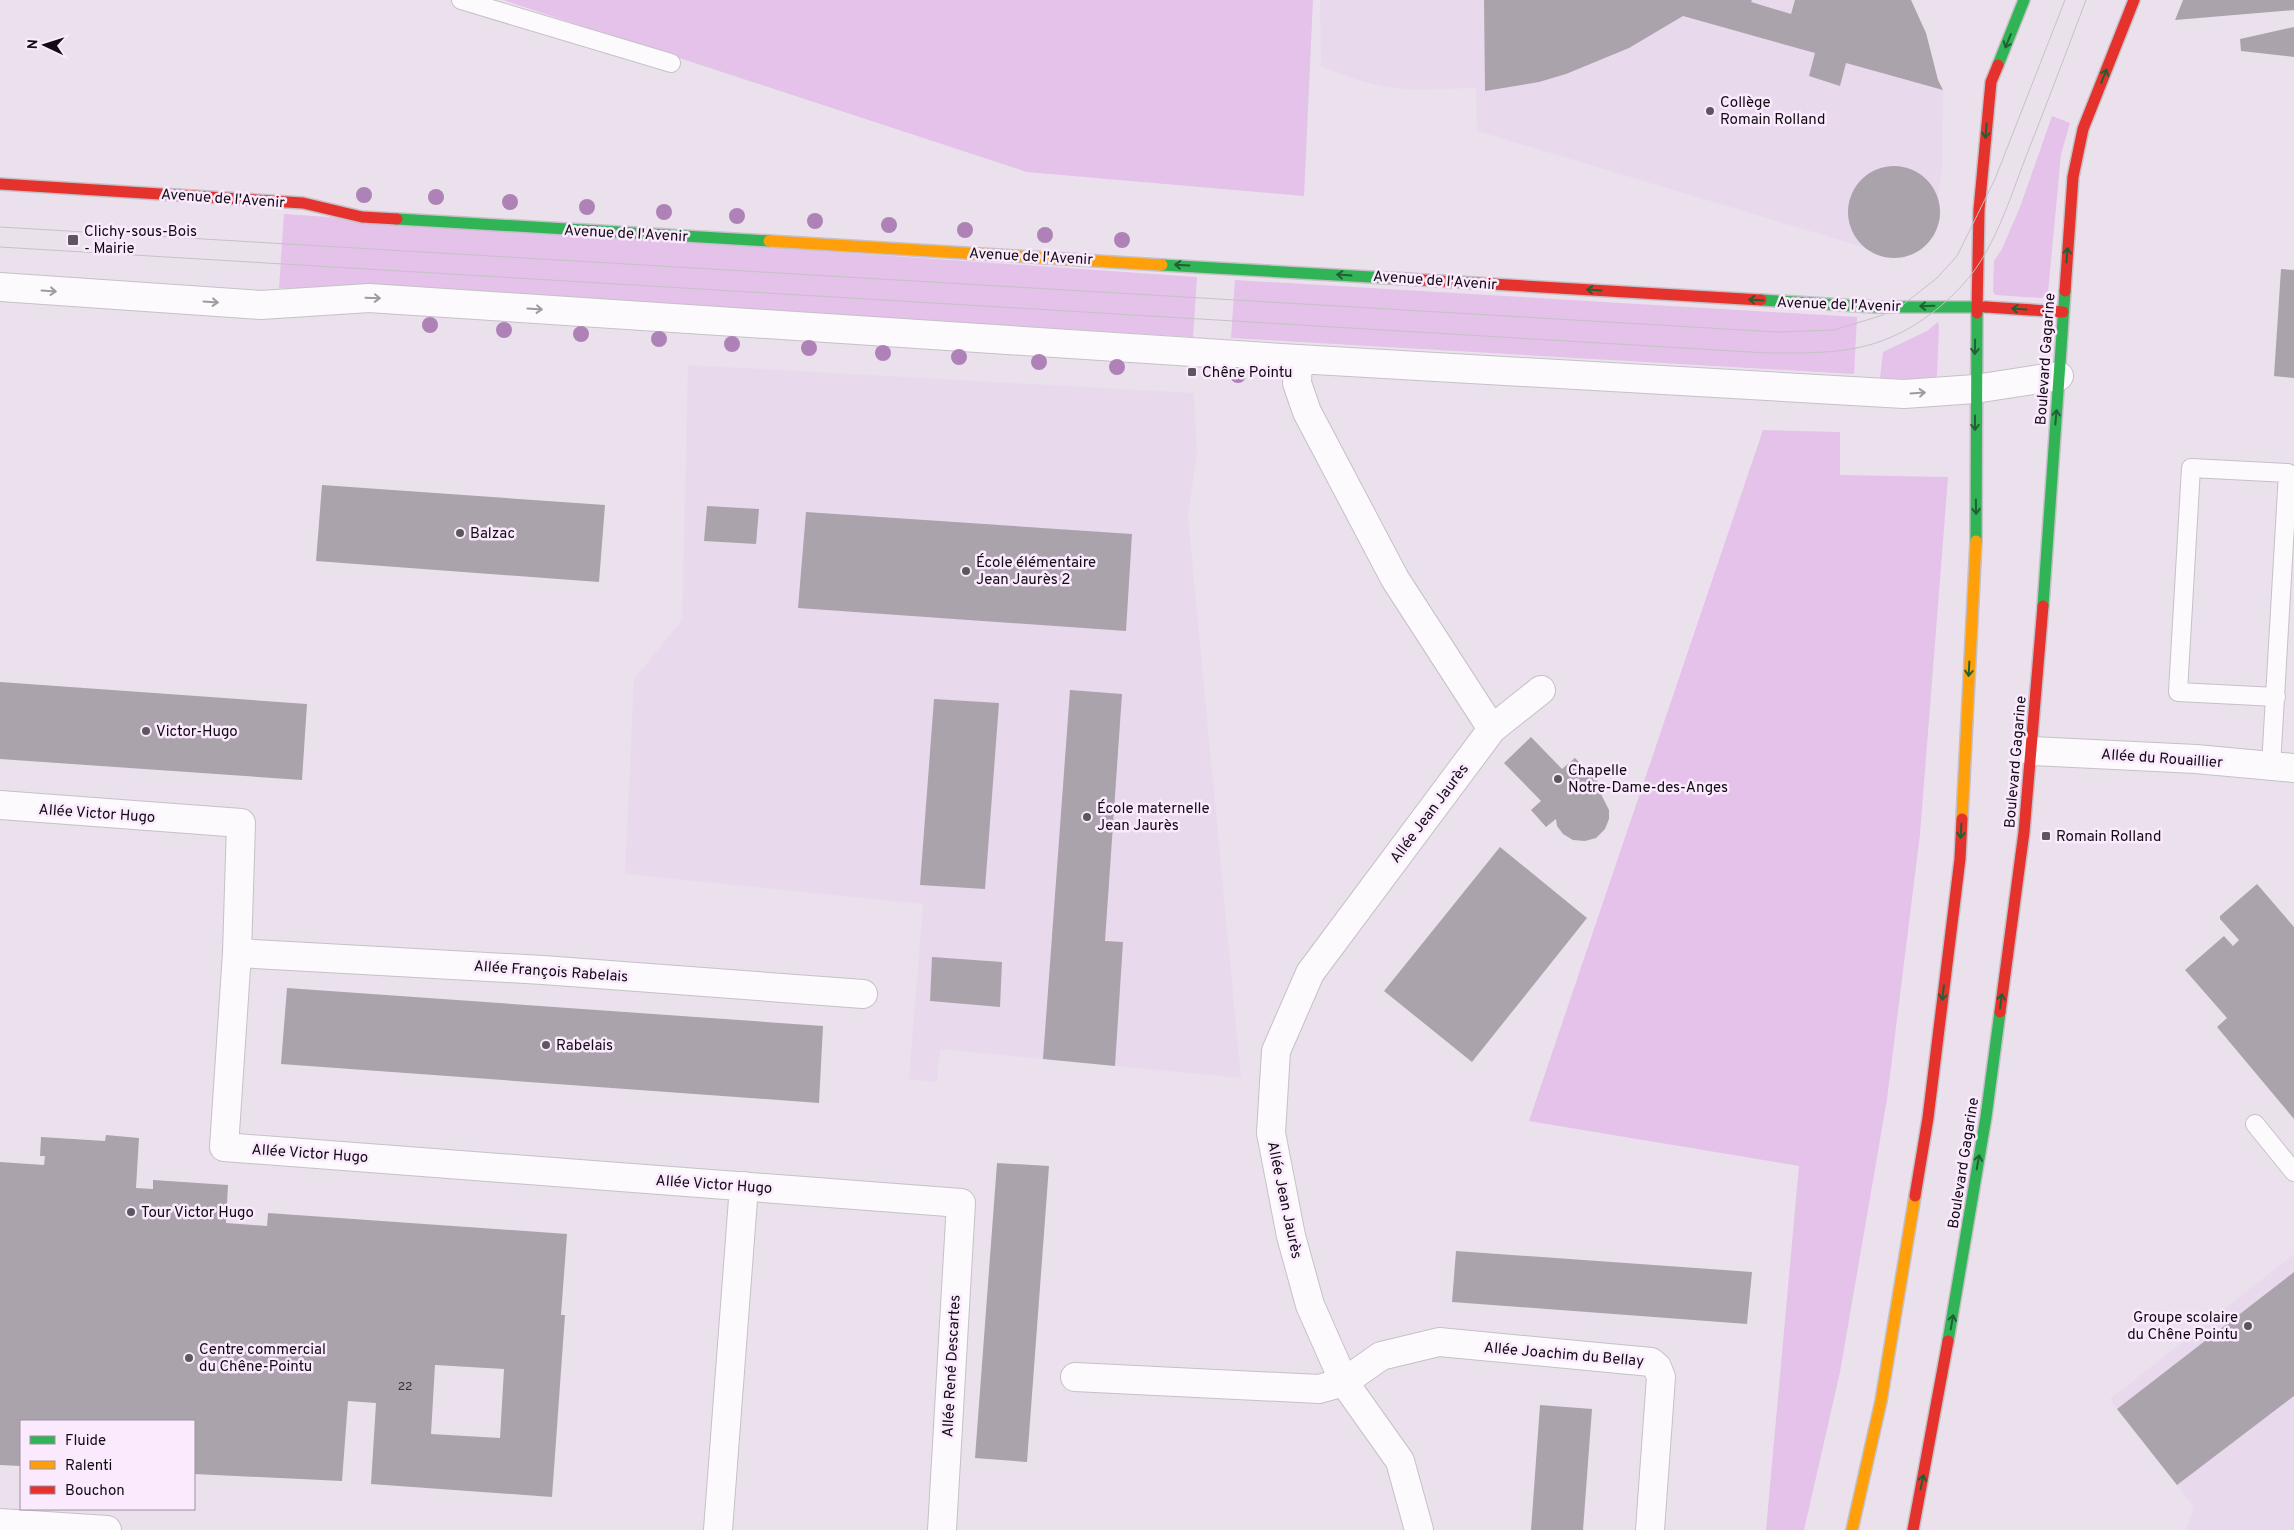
<svg xmlns="http://www.w3.org/2000/svg" width="2294" height="1530" font-family="Overpass,sans-serif">
<rect width="100%" height="100%" fill="#eae1ec"/>
<path fill="#e9d9ed" d="M1320,0H1911L1926,33L1938,80L1943,90L1942,169L1938,197L1941,216L1933,237L1918,252L1898,258L1880,256L1863,247L1477,131L1476,88L1409,90L1382,86L1358,80L1321,67Z
M688,365L1194,393L1197,454L1188,517L1241,1078L940,1049L937,1082L909,1079L923,904L625,874L634,679L682,620Z
M2294,1254V1530H2186L2194,1507L2110,1399Z"/>
<path fill="#e4c2ea" d="M503,0H1313L1304,196L1027,172Z
M2052,116L2070,123L2061,154L2048,292L2042,298L1995,295L1993,291L1994,261L2002,249L2020,207Z
M284,214L1197,277L1193,337L355,285L297,289L279,288Z
M1235,280L1857,317L1854,374L1231,338Z
M1938,322L1939,326L1937,375L1935,378L1928,380L1880,378L1883,352L1927,331Z
M1763,430L1840,432V475L1948,477L1920,834L1887,1099L1840,1372L1804,1530H1766L1799,1166L1529,1121Z"/>
<path fill="#aaa3ac" fill-rule="evenodd" d="M1484,0H1752L1751,2L1791,14L1795,0H1911L1926,33L1938,80L1943,90L1846,63L1840,86L1809,76L1815,53L1683,16L1629,48L1566,74L1539,82L1485,91Z
M2183,0H2294V10L2175,20Z
M2294,27V57L2241,51L2240,39Z
M1848 212a46 46 0 1 1 92 0a46 46 0 1 1-92 0Z
M2281,269L2294,270V378L2274,376Z
M322,485L605,505L599,582L316,561Z
M707,506L759,509L756,544L704,541Z
M806,512L1132,534L1126,631L798,608Z
M0,682L307,704L302,780L0,759Z
M1070,690L1122,694L1105,941L1123,942L1115,1066L1043,1059Z
M934,699L999,703L985,889L920,885Z
M1531,737L1562,769L1575,758L1605,789L1601,794L1609,810V819L1605,829L1596,838L1585,841L1573,840L1563,834L1557,826L1556,819L1546,827L1531,810L1541,801L1504,763Z
M1500,847L1587,918L1472,1062L1384,991Z
M2257,884L2294,927V1119L2217,1027L2227,1018L2185,970L2224,936L2233,946L2239,940L2220,919V916Z
M932,957L1002,962L1000,1007L930,1001Z
M287,988L823,1026L819,1103L281,1064Z
M106,1135L139,1138L136,1188L153,1189V1180L228,1185L226,1223L267,1226L268,1213L567,1234L561,1315H565L552,1497L371,1484L376,1403L348,1401L342,1481L194,1474V1421H21V1466L0,1465V1162L44,1165L45,1156H40L41,1137L105,1141ZM435,1365L504,1369L500,1438L431,1434Z
M997,1163L1049,1166L1027,1462L975,1458Z
M1456,1251L1752,1272L1747,1324L1452,1302Z
M2294,1272V1396L2177,1485L2117,1409Z
M1540,1405L1592,1409L1583,1530H1531Z"/>
<g fill="none" stroke-linecap="round" stroke-linejoin="round">
<g stroke="#c6c0c8" stroke-width="20">
<path id="lane" d="M461,0L671,63
M2271,766L2288,473L2191,468L2178,692L2276,697
M2255,1124L2294,1172"/>
</g>
<g stroke="#c6c0c8" stroke-width="30">
<path id="street" d="M0,287L261,305L369,298L1298,359L1904,394L1975,389L2059,376
M1298,359L1297,383L1307,412L1395,579L1492,729
M2031,751L2196,759L2294,768
M0,805L241,823L237,953L224,1147L961,1203L942,1530
M237,953L543,970L863,994
M1075,1377L1319,1389L1344,1382L1381,1356L1439,1342L1651,1362L1657,1367L1661,1377L1650,1530
M0,1523L107,1530
M718,1530L744,1186
M1419,1530L1400,1461L1344,1382L1310,1305L1291,1236L1271,1133L1276,1051L1310,973L1492,729L1541,690"/>
</g>
<g stroke="#c6c0c8" stroke-width="14">
<path id="fast" d="M1998,65L2024,0
M397,219L769,241
M1162,265L1406,279
M1761,300L1875,307H1986
M1976,541L1977,313
M2043,606L2065,291
M1948,1341L1986,1117L2000,1012"/>
</g>
<g stroke="#c6c0c8" stroke-width="14">
<path id="slow" d="M769,241L1162,265
M1962,819L1976,541
M1852,1530L1881,1401L1915,1196"/>
</g>
<g stroke="#c6c0c8" stroke-width="14">
<path id="jam" d="M0,184L303,203L362,217L397,219
M1406,279L1761,300
M2065,291L2073,177L2083,129L2134,0
M1986,307L2063,312
M1977,313L1979,210L1991,82L1998,65
M2000,1012L2024,832L2043,606
M1915,1196L1928,1118L1960,859L1962,819
M1913,1530L1948,1341"/>
</g>
<use href="#lane" stroke="#fcfafc" stroke-width="18"/>
<use href="#street" stroke="#fcfafc" stroke-width="28"/>
<use href="#fast" stroke="#30b455" stroke-width="11"/>
<use href="#slow" stroke="#ff9f0a" stroke-width="11"/>
<use href="#jam" stroke="#e5322d" stroke-width="11"/>
<path stroke="#c5c2c5" stroke-width="1" d="M0,227L1777,332L1834,330L1880,316L1900,307L1937,278L1957,256L1995,179L2065,0
M0,247L1767,353C1801,353 1837,354 1869,345C1906,335 1941,310 1966,281C1994,249 2010,199 2025,159C2046,106 2066,53 2086,0"/>
</g>
<g fill="#ae82b6">
<circle cx="364" cy="195" r="8"/>
<circle cx="436" cy="197" r="8"/>
<circle cx="510" cy="202" r="8"/>
<circle cx="587" cy="207" r="8"/>
<circle cx="664" cy="212" r="8"/>
<circle cx="737" cy="216" r="8"/>
<circle cx="815" cy="221" r="8"/>
<circle cx="889" cy="225" r="8"/>
<circle cx="965" cy="230" r="8"/>
<circle cx="1045" cy="235" r="8"/>
<circle cx="1122" cy="240" r="8"/>
<circle cx="430" cy="325" r="8"/>
<circle cx="504" cy="330" r="8"/>
<circle cx="581" cy="334" r="8"/>
<circle cx="659" cy="339" r="8"/>
<circle cx="732" cy="344" r="8"/>
<circle cx="809" cy="348" r="8"/>
<circle cx="883" cy="353" r="8"/>
<circle cx="959" cy="357" r="8"/>
<circle cx="1039" cy="362" r="8"/>
<circle cx="1117" cy="367" r="8"/>
<circle cx="1238" cy="375" r="8"/>
</g>
<defs><path id="oneway-shaft" d="M-6 0H5M1.5-3L5.5 0L1.5 3" fill="none" stroke-width="1.6" stroke-linecap="round" stroke-linejoin="round" transform="scale(1.25)"/></defs>
<g stroke="#206034">
<use href="#oneway-shaft" transform="translate(2008 41) rotate(112)"/>
<use href="#oneway-shaft" transform="translate(2104 76) rotate(-68)"/>
<use href="#oneway-shaft" transform="translate(1986 131) rotate(95)"/>
<use href="#oneway-shaft" transform="translate(2067 255) rotate(-86)"/>
<use href="#oneway-shaft" transform="translate(1182 265) rotate(-177)"/>
<use href="#oneway-shaft" transform="translate(1344 275) rotate(-176)"/>
<use href="#oneway-shaft" transform="translate(1594 290) rotate(-176)"/>
<use href="#oneway-shaft" transform="translate(1756 300) rotate(-176)"/>
<use href="#oneway-shaft" transform="translate(1927 306) rotate(178)"/>
<use href="#oneway-shaft" transform="translate(2019 309) rotate(-176)"/>
<use href="#oneway-shaft" transform="translate(1975 347) rotate(91)"/>
<use href="#oneway-shaft" transform="translate(2056 417) rotate(-85)"/>
<use href="#oneway-shaft" transform="translate(1975 423) rotate(90)"/>
<use href="#oneway-shaft" transform="translate(1976 507) rotate(89)"/>
<use href="#oneway-shaft" transform="translate(1969 669) rotate(93)"/>
<use href="#oneway-shaft" transform="translate(1961 831) rotate(93)"/>
<use href="#oneway-shaft" transform="translate(1943 993) rotate(97)"/>
<use href="#oneway-shaft" transform="translate(2001 1001) rotate(-82)"/>
<use href="#oneway-shaft" transform="translate(1978 1162) rotate(-80)"/>
<use href="#oneway-shaft" transform="translate(1952 1322) rotate(-80)"/>
<use href="#oneway-shaft" transform="translate(1922 1482) rotate(-79)"/>
</g>
<g stroke="#9e9a9e">
<use href="#oneway-shaft" transform="translate(49 291) rotate(4)"/>
<use href="#oneway-shaft" transform="translate(373 298) rotate(2)"/>
<use href="#oneway-shaft" transform="translate(211 302) rotate(4)"/>
<use href="#oneway-shaft" transform="translate(535 309) rotate(4)"/>
<use href="#oneway-shaft" transform="translate(1918 393) rotate(-4)"/>
</g>
<g fill="#5d565e" stroke="#fbe9fe" stroke-width="2">
<circle cx="1710" cy="111" r="5"/>
<rect x="67" y="234" width="12" height="12" rx="2.5"/>
<rect x="1187" y="367" width="10" height="10" rx="2.5"/>
<circle cx="460" cy="533" r="5"/>
<circle cx="966" cy="571" r="5"/>
<circle cx="146" cy="731" r="5"/>
<circle cx="1558" cy="779" r="5"/>
<circle cx="1087" cy="817" r="5"/>
<rect x="2041" y="831" width="10" height="10" rx="2.5"/>
<circle cx="546" cy="1045" r="5"/>
<circle cx="131" cy="1212" r="5"/>
<circle cx="2248" cy="1326" r="5"/>
<circle cx="189" cy="1358" r="5"/>
</g>
<g text-anchor="middle" stroke-width="5" stroke-linejoin="round" paint-order="stroke">
<g font-size="12" fill="#373138">
<text x="405" y="1390">22</text>
</g>
<g font-size="15" fill="#110b12" stroke="#fbe9fe" text-anchor="start">
<text x="1720" y="107">Collège<tspan x="1720" dy="17">Romain Rolland</tspan></text>
<text x="84" y="236">Clichy-sous-Bois<tspan x="84" dy="17">- Mairie</tspan></text>
<text x="1202" y="377">Chêne Pointu</text>
<text x="470" y="538">Balzac</text>
<text x="976" y="567">École élémentaire<tspan x="976" dy="17">Jean Jaurès 2</tspan></text>
<text x="156" y="736">Victor-Hugo</text>
<text x="1568" y="775">Chapelle<tspan x="1568" dy="17">Notre-Dame-des-Anges</tspan></text>
<text x="1097" y="813">École maternelle<tspan x="1097" dy="17">Jean Jaurès</tspan></text>
<text x="2056" y="841">Romain Rolland</text>
<text x="556" y="1050">Rabelais</text>
<text x="141" y="1217">Tour Victor Hugo</text>
<text x="2238" y="1322" text-anchor="end">Groupe scolaire<tspan x="2238" dy="17">du Chêne Pointu</tspan></text>
<text x="199" y="1354">Centre commercial<tspan x="199" dy="17">du Chêne-Pointu</tspan></text>
</g>
<g font-size="15" fill="#110b12" stroke="#fbe9fe">
<text transform="translate(223 198) rotate(4)" y="5">Avenue de l'Avenir</text>
<text transform="translate(626 233) rotate(3)" y="5">Avenue de l'Avenir</text>
<text transform="translate(1031 256) rotate(3)" y="5">Avenue de l'Avenir</text>
<text transform="translate(1435 280) rotate(4)" y="5">Avenue de l'Avenir</text>
<text transform="translate(1839 304) rotate(2)" y="5">Avenue de l'Avenir</text>
<text transform="translate(2045 359) rotate(-86)" y="5">Boulevard Gagarine</text>
<text transform="translate(2162 758) rotate(4)" y="5">Allée du Rouaillier</text>
<text transform="translate(2015 762) rotate(-85)" y="5">Boulevard Gagarine</text>
<text transform="translate(97 813) rotate(4)" y="5">Allée Victor Hugo</text>
<text transform="translate(1429 813) rotate(-53)" y="5">Allée Jean Jaurès</text>
<text transform="translate(551 971) rotate(4)" y="5">Allée François Rabelais</text>
<text transform="translate(310 1153) rotate(4)" y="5">Allée Victor Hugo</text>
<text transform="translate(1963 1163) rotate(-81)" y="5">Boulevard Gagarine</text>
<text transform="translate(714 1184) rotate(4)" y="5">Allée Victor Hugo</text>
<text transform="translate(1285 1200) rotate(78)" y="5">Allée Jean Jaurès</text>
<text transform="translate(1564 1354) rotate(5)" y="5">Allée Joachim du Bellay</text>
<text transform="translate(951 1366) rotate(-87)" y="5">Allée René Descartes</text>
</g>
</g>
<rect x="20" y="1420" width="175" height="90" fill="#fbe9fe" stroke="#9d90a0"/>
<rect x="30" y="1436" width="25" height="8" fill="#30b455" stroke="#9d90a0"/>
<text x="65" y="1445" font-size="15" fill="#110b12">Fluide</text>
<rect x="30" y="1461" width="25" height="8" fill="#ff9f0a" stroke="#9d90a0"/>
<text x="65" y="1470" font-size="15" fill="#110b12">Ralenti</text>
<rect x="30" y="1486" width="25" height="8" fill="#e5322d" stroke="#9d90a0"/>
<text x="65" y="1495" font-size="15" fill="#110b12">Bouchon</text>
<g transform="translate(45 45) rotate(274)" stroke="#fbe9fe" stroke-width="4" paint-order="stroke">
<path d="M0-4L9 19L0 12L-9 19Z" fill="#110b12"/>
<text y="-8" font-size="14" font-weight="bold" text-anchor="middle" fill="#110b12">N</text>
</g>
</svg>
